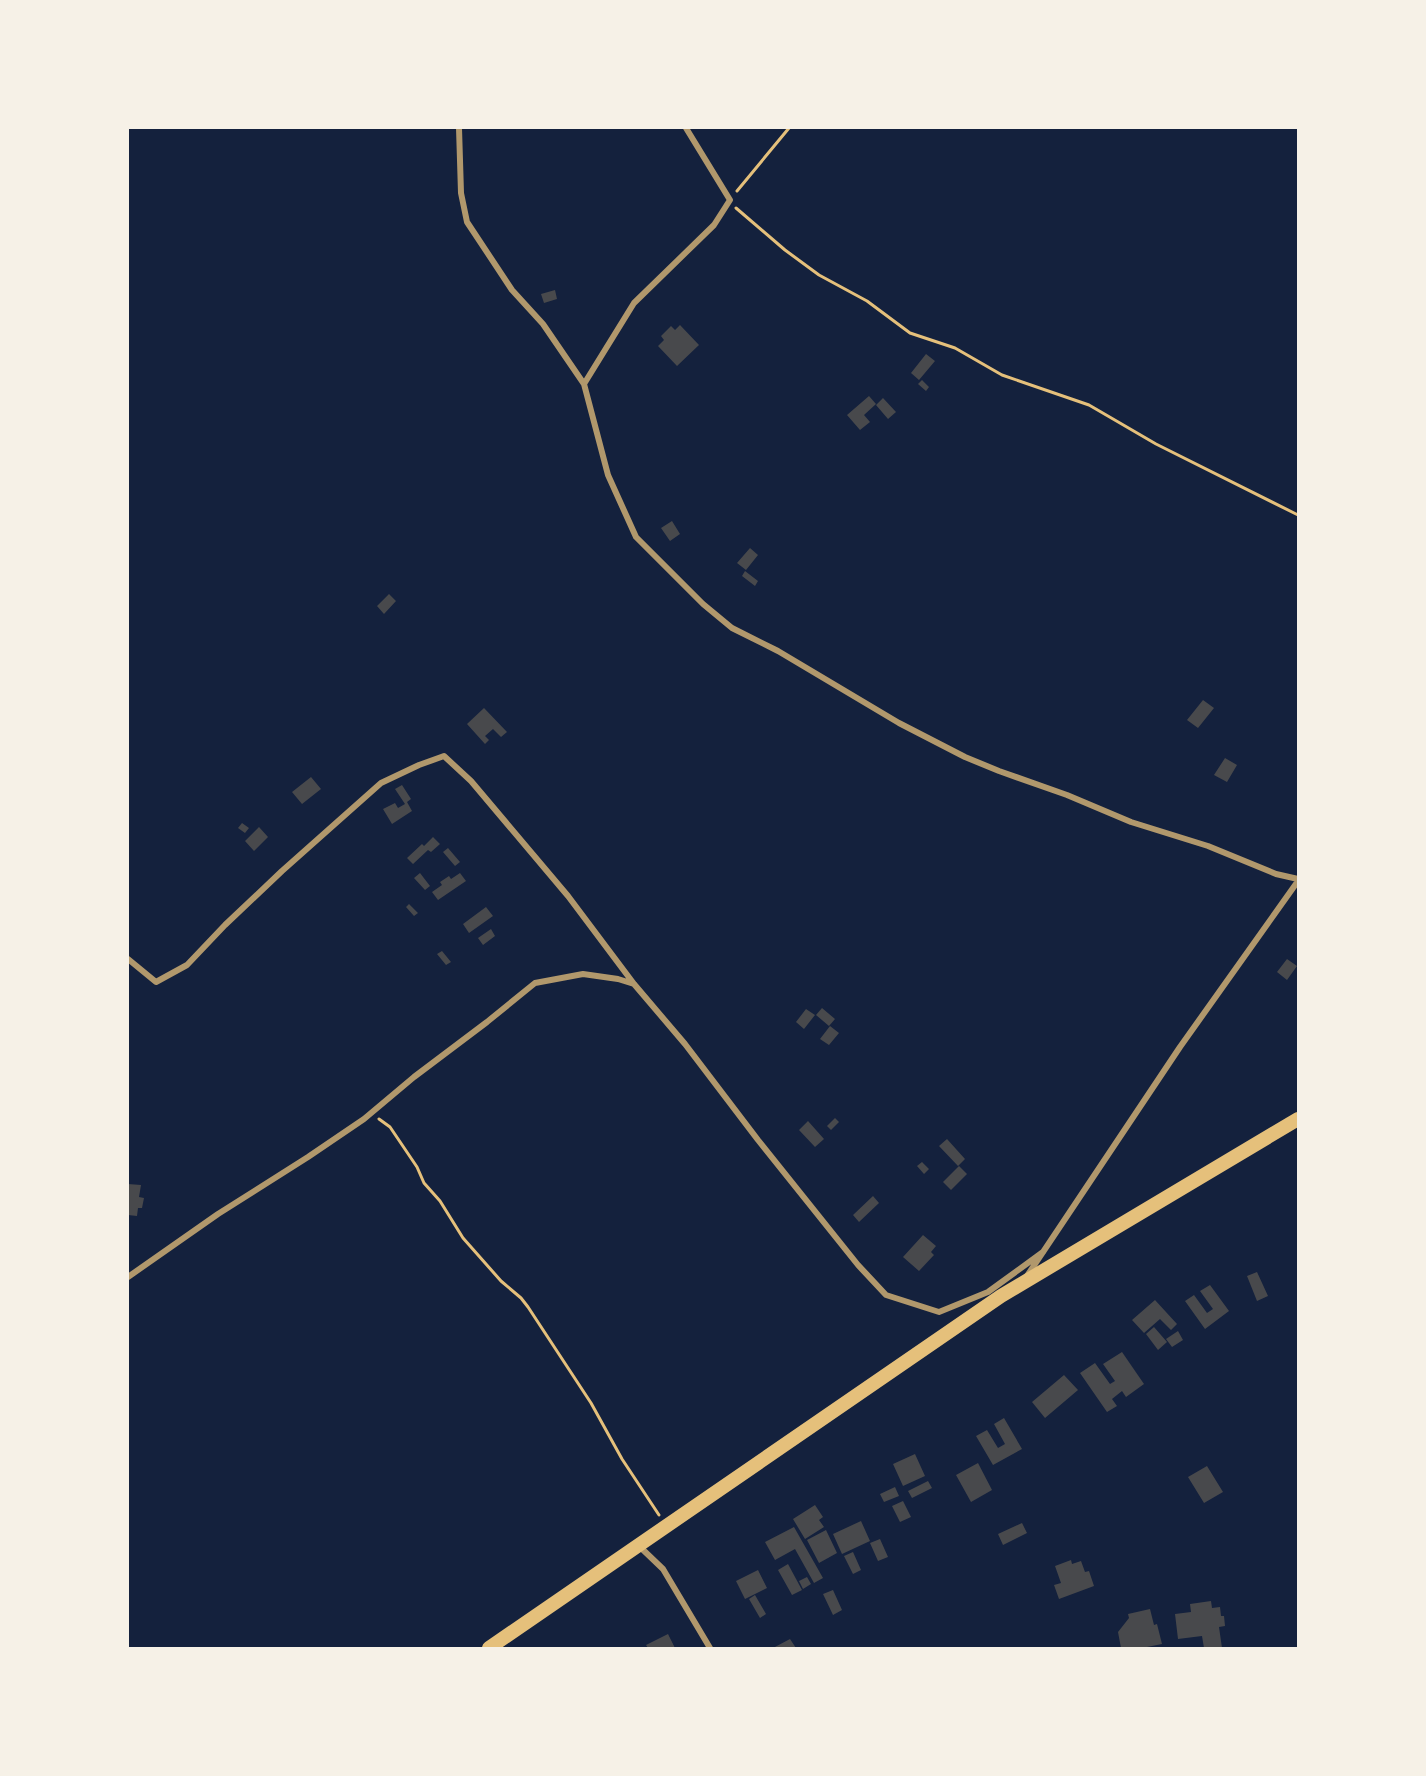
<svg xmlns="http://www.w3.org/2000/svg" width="1426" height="1776" font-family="Rubik,sans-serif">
<rect width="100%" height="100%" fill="#14213d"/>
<path fill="#48494c" d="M555,290L557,299L544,303L541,294Z
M680,325L699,345L677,366L658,346L664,340L661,336L671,326L675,330Z
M926,354L935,361L919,380L911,373Z
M922,380L929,387L926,391L918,384Z
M869,396L876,404L864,415L870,422L860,430L847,415Z
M883,398L896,412L888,419L876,405Z
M672,521L680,534L670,541L661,528Z
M750,548L758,555L746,570L737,563Z
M745,571L758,581L755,586L742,576Z
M389,594L396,601L384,614L377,606Z
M1203,700L1214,708L1198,728L1187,720Z
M484,708L507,732L501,737L493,729L485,736L489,740L485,744L467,724Z
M1225,758L1237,765L1227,782L1214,775Z
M311,777L321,789L302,804L292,792Z
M402,785L411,799L407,802L412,811L392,824L383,809L395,803L398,808L405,804L395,789Z
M242,823L249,828L245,833L238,828Z
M259,827L268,837L254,851L245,841Z
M433,837L440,844L431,852L428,850L413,864L407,858L422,844L424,846Z
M448,848L460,862L455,866L443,852Z
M420,873L430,886L425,890L414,878Z
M460,873L466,881L438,900L432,892L442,885L440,882L449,876L451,879Z
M409,904L418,913L414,916L406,907Z
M486,907L493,916L469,933L463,924Z
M491,929L495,936L483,945L478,938Z
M442,951L451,962L446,965L437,954Z
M1287,959L1297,966L1287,980L1277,972Z
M822,1008L835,1019L829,1026L816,1015Z
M806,1009L815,1015L804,1029L796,1022Z
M830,1026L839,1033L829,1045L820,1039Z
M835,1118L839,1122L831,1130L827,1126Z
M808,1121L824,1139L815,1147L799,1130Z
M947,1139L965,1159L958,1166L939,1146Z
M922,1162L929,1169L924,1174L917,1166Z
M959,1166L967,1174L951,1190L943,1182Z
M128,1184L141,1185L139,1197L144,1198L142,1208H138L137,1216L128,1215Z
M873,1196L879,1203L859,1222L853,1215Z
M923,1235L936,1246L931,1252L934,1255L919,1271L903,1257Z
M1257,1272L1268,1296L1257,1301L1247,1276Z
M1210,1285L1229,1311L1205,1329L1185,1301L1194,1295L1207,1313L1213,1309L1200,1291Z
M1155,1300L1177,1324L1171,1330L1160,1319L1144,1333L1132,1320Z
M1154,1327L1167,1342L1158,1350L1146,1334Z
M1178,1331L1183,1340L1172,1347L1166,1339Z
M1122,1352L1144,1384L1126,1397L1122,1391L1112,1399L1117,1406L1107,1412L1080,1373L1095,1363L1110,1384L1115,1381L1103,1364Z
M1064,1375L1078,1390L1045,1418L1032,1402Z
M1004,1418L1022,1449L993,1465L976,1436L987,1430L998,1448L1005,1444L994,1424Z
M915,1454L925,1476L903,1486L893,1464Z
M978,1463L992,1490L971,1502L956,1475Z
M1207,1466L1223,1492L1204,1503L1188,1477Z
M928,1481L932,1488L912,1498L908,1491Z
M895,1487L899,1496L884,1502L880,1494Z
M903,1501L911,1517L900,1522L892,1506Z
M815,1505L823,1517L819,1520L824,1527L805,1539L793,1519Z
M861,1521L870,1541L842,1554L833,1534Z
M1022,1523L1027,1533L1003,1545L998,1534Z
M794,1527L823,1578L814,1583L795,1549L775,1560L765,1542Z
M826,1530L837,1553L819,1563L807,1540Z
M880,1539L888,1557L878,1561L870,1543Z
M853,1552L861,1570L853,1574L844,1556Z
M1071,1560L1072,1564L1081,1561L1085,1572L1089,1571L1094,1586L1059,1599L1054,1585L1061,1583L1055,1566Z
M788,1564L802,1590L792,1595L778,1570Z
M758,1570L767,1588L745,1599L736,1581Z
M807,1577L811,1584L803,1589L799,1581Z
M833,1590L842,1610L833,1615L823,1594Z
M755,1595L766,1614L760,1618L749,1599Z
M1211,1601L1212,1608L1220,1607L1221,1616H1224L1225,1626L1219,1627L1222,1648H1204L1202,1636L1178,1639L1175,1614L1191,1612L1190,1604Z
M1150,1609L1154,1625L1157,1624L1162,1644L1142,1648H1121L1118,1632L1129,1618L1128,1614Z
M668,1634L675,1648H648L646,1645Z
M790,1639L796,1648H773Z"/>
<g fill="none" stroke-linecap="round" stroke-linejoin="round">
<path stroke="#e5c07b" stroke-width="3" d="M737,191L789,128
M736,208L785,250L819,275L867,301L910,333L955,348L1002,375L1089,405L1156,444L1298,515
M379,1119L390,1127L417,1167L424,1183L440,1201L463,1238L501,1281L521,1298L528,1307L591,1403L622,1459L659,1515"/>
<path stroke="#b1986c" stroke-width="6" d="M459,128L461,193L467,222L512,290L543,324L584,384
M686,128L730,200L714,225L634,303L584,384L608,475L636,537L703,604L732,628L778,651L899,723L965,757L999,771L1067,795L1131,822L1208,846L1276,874L1298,879
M128,959L156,982L187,965L225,925L282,871L381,783L419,765L444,756L471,781L568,896L634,984L685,1044L758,1140L858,1265L886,1295L939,1312L988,1292L1043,1252
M1027,1276L1180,1047L1298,881
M128,1277L218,1214L308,1157L364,1119L414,1077L487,1022L535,983L583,974L618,979L634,984
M639,1546L663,1569L710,1648"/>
<path stroke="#e5c07b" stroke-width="14" d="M489,1648L1001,1296L1298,1119"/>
</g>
<rect width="1426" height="1776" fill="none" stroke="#f6f1e7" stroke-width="258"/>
</svg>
